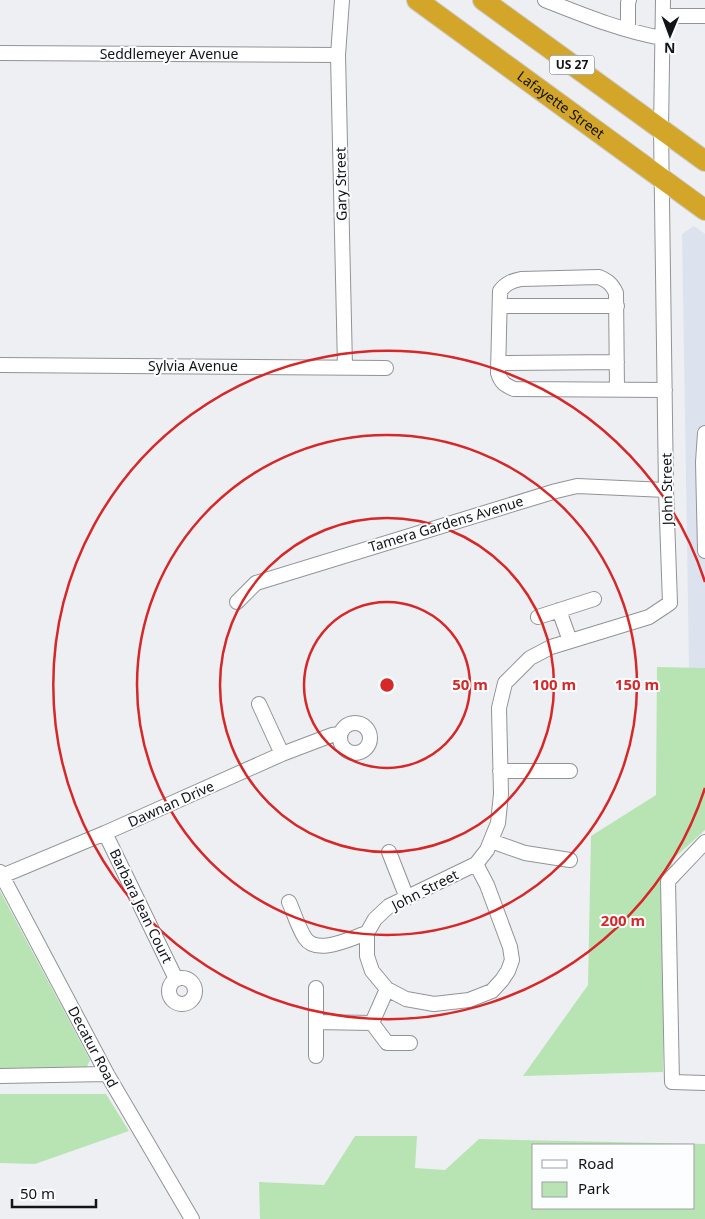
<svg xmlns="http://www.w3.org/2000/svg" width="705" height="1219" font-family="'Noto Sans',sans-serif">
<rect width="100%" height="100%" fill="#edeff3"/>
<path fill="#dde3ee" d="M694,226L705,234V668H689L682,234Z"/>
<path fill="#b8e4b4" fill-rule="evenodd" d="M657,667L705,668V830L673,859L664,901L663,1072L523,1076L588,985L591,836L656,795Z
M0,891L90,1060L86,1069L0,1068Z
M0,1094H106L129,1131L35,1164L0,1163Z
M355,1136H417L415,1168L445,1170L479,1139L705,1144V1219H260L259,1182L324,1185ZM534,1145H694V1208H534Z"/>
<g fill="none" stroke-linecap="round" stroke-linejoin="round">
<g stroke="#919497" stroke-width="16">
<path id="minor" d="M342,0L338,55L345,367
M545,0C583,15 622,31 662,38
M663,16H705
M628,30V3L629,0
M0,53L338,55
M500,306H617
M498,363L617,362
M0,365L386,368
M617,389L616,293C612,284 608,281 599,277L521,279C512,281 506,283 500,291L498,373C501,383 505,385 514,389L665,390
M705,433L703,462L705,551
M237,602L256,583L556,491L577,486L666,490
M559,610L570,641
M538,617L594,599
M259,704L282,754
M340 738a15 15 0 1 1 30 0a15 15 0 1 1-30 0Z
M500,771H570
M105,833L176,979
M491,841L525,853L570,860
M705,842L668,881L672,1082L705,1083
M389,852L407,898
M476,864L487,885L510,947L512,960L508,971L502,980L492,991L469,1000L434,1004L406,999L387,989L372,971L367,956V933L375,919L389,906L476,864L487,850L498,823L501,794L499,708L505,683L530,658L551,647L649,617L670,603L666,490L661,129L663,0
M0,872L107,1074L192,1219
M2,876L105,833L282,754L332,735L340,734
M289,902C294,913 298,927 305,938C317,956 351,938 367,933
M169 991a13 13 0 1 1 26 0a13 13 0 1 1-26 0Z
M316,988V1022
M372,1023L387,1043H410
M316,1056V1022L372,1023L387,989
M0,1076L107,1074"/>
</g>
<g stroke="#cbcbcc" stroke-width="22">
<g id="highway">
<path id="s1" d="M417,0L705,210"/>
<path d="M483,0L705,161"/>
</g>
</g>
<use href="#minor" stroke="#fff" stroke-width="14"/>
<use href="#highway" stroke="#d3a529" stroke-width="20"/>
</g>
<g fill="none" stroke="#d62828" stroke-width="2.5">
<circle cx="387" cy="685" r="83"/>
<circle cx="387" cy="685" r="167"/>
<circle cx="387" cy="685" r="250"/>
<path d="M705 788A334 334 0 1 1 705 582"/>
</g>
<g text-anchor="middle" stroke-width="4" stroke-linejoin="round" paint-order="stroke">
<rect fill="#fbfdff" stroke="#595a5c" stroke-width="1" x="549.5" y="55.5" width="45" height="19" rx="4"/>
<g font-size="12" font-weight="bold" fill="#131416">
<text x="572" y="69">US 27</text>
</g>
<g font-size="14" fill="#131416" stroke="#fbfdff">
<text x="169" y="59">Seddlemeyer Avenue</text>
<text dy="5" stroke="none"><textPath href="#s1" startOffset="178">Lafayette Street</textPath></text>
<text transform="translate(341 184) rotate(-91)" y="5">Gary Street</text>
<text x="193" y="371">Sylvia Avenue</text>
<text transform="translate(667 489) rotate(-91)" y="5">John Street</text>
<text transform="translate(446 524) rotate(-17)" y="5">Tamera Gardens Avenue</text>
<text transform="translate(171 804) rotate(-24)" y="5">Dawnan Drive</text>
<text transform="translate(425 890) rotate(-27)" y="5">John Street</text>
<text transform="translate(141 906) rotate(64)" y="5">Barbara Jean Court</text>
<text transform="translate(93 1047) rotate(62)" y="5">Decatur Road</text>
</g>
</g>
<circle cx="387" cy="685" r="8" fill="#d62828" stroke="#fbfdff" stroke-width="2.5"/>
<g font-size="15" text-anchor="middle" font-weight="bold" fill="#d62828" stroke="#fbfdff" stroke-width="4" stroke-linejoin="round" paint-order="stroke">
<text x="470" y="690">50 m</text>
<text x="554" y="690">100 m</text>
<text x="637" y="690">150 m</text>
<text x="623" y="926">200 m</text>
</g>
<rect x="532" y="1144" width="162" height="65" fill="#fbfdff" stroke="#9ea0a2"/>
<rect x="542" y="1160" width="25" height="8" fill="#ffffff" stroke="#9ea0a2"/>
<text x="578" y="1169" font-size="15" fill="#131416">Road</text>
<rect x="542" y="1182" width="25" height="15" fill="#b8e4b4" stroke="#9ea0a2"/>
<text x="578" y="1194" font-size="15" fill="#131416">Park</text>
<g transform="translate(670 35) rotate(181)" stroke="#fbfdff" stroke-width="4" paint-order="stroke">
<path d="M0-4L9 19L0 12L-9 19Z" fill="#131416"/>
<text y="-8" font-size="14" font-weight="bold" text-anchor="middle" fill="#131416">N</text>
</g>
<path d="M12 1199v8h84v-8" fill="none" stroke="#131416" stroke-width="2.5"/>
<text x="20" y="1199" font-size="15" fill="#131416" stroke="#fbfdff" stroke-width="4" paint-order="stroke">50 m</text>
</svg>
